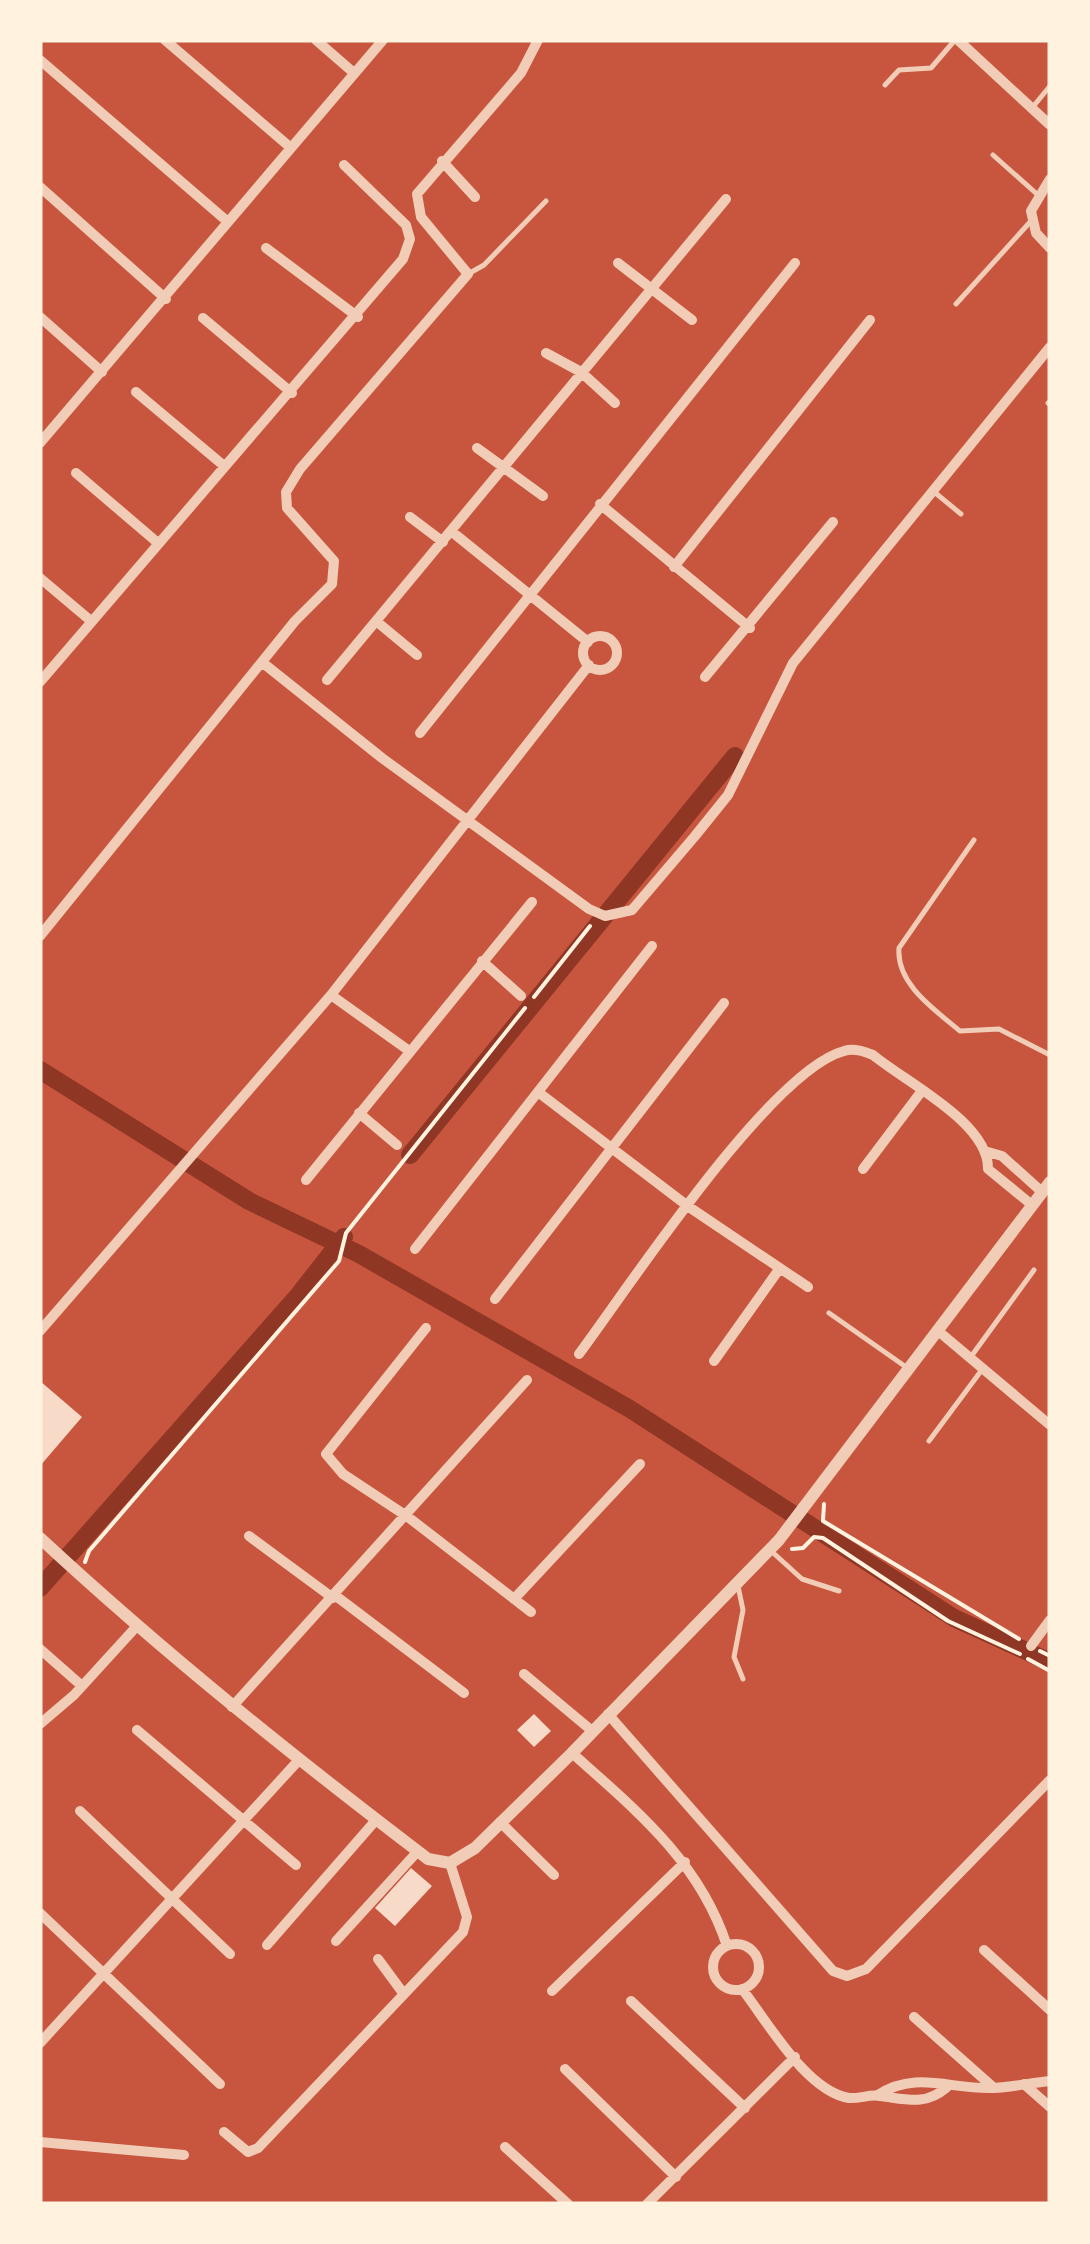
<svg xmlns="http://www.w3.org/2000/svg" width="1090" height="2244" font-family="Georgia,serif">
<rect width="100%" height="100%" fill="#c8553d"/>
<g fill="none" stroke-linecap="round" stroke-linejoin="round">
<path stroke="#8f3625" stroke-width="18" d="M40,1070L249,1201L359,1254L630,1409L954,1618L1050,1662
M410,1155L735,756
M40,1588L297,1297L344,1237"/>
</g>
<path fill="#f7dbc8" d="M40,1381L82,1417L40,1466Z
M534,1714L551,1731L534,1747L517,1730Z
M411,1868L432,1886L395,1926L375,1908Z"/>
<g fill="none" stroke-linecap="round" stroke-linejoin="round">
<path stroke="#fff3e0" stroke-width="4" d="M534,997L590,926
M824,1504L823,1521L1019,1639
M792,1549L803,1548L814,1537L823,1538L948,1621L1020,1654
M85,1562L89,1551L339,1261L346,1233L525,1008
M1040,1651L1050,1656
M1028,1659L1050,1671"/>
<path stroke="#f1ccb7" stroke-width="5" d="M885,85L899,70L931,68L955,40
M1032,108L1050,86
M993,155L1038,195
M468,274L484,265L546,201
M956,304L1031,221
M1048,403L1050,405
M933,491L961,514
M974,840L899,948C896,984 935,1010 960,1031L999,1029L1050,1055
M829,1313L906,1367
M970,1358L1034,1270
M929,1441L981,1371
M770,1550L802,1579L839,1591
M738,1586L743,1610L734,1657L743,1679"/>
<path stroke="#f1ccb7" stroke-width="10" d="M165,40L291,148
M316,40L354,73
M958,40L1050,125
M40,60L228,222
M442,161L475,197
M1050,179L1031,211L1036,233L1050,248
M40,187L166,299
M266,248L358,317
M618,263L692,320
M40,317L102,372
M203,318L292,393
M546,353L581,372L615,403
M136,392L223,465
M40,443L383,40
M477,448L543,496
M76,473L158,543
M600,504L750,628
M410,517L443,542
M451,531L588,642
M674,567L870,320
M40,578L91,621
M376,621L417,655
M583 653a17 17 0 1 1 34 0a17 17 0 1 1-34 0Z
M263,663L382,758L589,909L605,916L632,910L695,836L728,795L793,663L1050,347
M705,677L833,522
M327,680L726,199
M40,682L403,259L410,239L406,225L344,165
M420,733L795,263
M40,936L295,621L332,584L334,561L287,508L286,492L300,469L468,274L421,217L417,194L521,73L538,40
M482,961L521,996
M331,995L408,1050
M538,1092L689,1207L808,1287
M359,1113L397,1145
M988,1152L1002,1156L1042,1192
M863,1169L921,1092
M306,1180L532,902
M415,1249L652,946
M495,1299L724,1003
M426,1328L326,1454L343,1474L408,1517L531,1612
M937,1330L1050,1425
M40,1331L331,995L589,665
M579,1354C629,1287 770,1071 844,1051C854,1048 863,1051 873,1055C907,1083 989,1123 988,1169L1032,1205
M714,1361L780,1268
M249,1536L333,1598
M336,1596L464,1693
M514,1599L640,1464
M1031,1646L1050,1620
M40,1649L82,1686
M524,1674L591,1730
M232,1707L527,1380
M608,1714L833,1971L847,1976L866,1969L1050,1780
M40,1724L74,1695L136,1627
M137,1730L296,1865
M572,1753C636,1810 700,1862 727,1946
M80,1811L230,1954
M500,1822L554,1875
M40,1913L220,2084
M336,1941L418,1851
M713 1967a23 23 0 1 1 46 0a23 23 0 1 1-46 0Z
M267,1945L376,1820
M984,1950L1050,2010
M378,1959L403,1993
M742,1989C768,2022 806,2091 849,2098C859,2099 870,2094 880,2096C906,2099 925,2106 946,2088
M552,1991L685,1862
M631,2001L745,2108
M914,2017L994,2088
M40,2043L298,1761
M565,2069L676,2177
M1024,2084L1050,2107
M878,2095C916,2070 951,2090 994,2088C1012,2087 1031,2083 1050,2081
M224,2132L248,2152L258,2148L463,1932L467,1917L450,1863
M40,2142L184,2155
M505,2147L568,2204
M647,2204L795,2057"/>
<path stroke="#f1ccb7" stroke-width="12" d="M40,1538C164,1653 294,1757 428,1859L450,1863L475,1848L572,1753L779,1540L1050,1182"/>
</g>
<rect width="1090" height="2244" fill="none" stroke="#fff3e0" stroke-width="85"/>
</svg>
